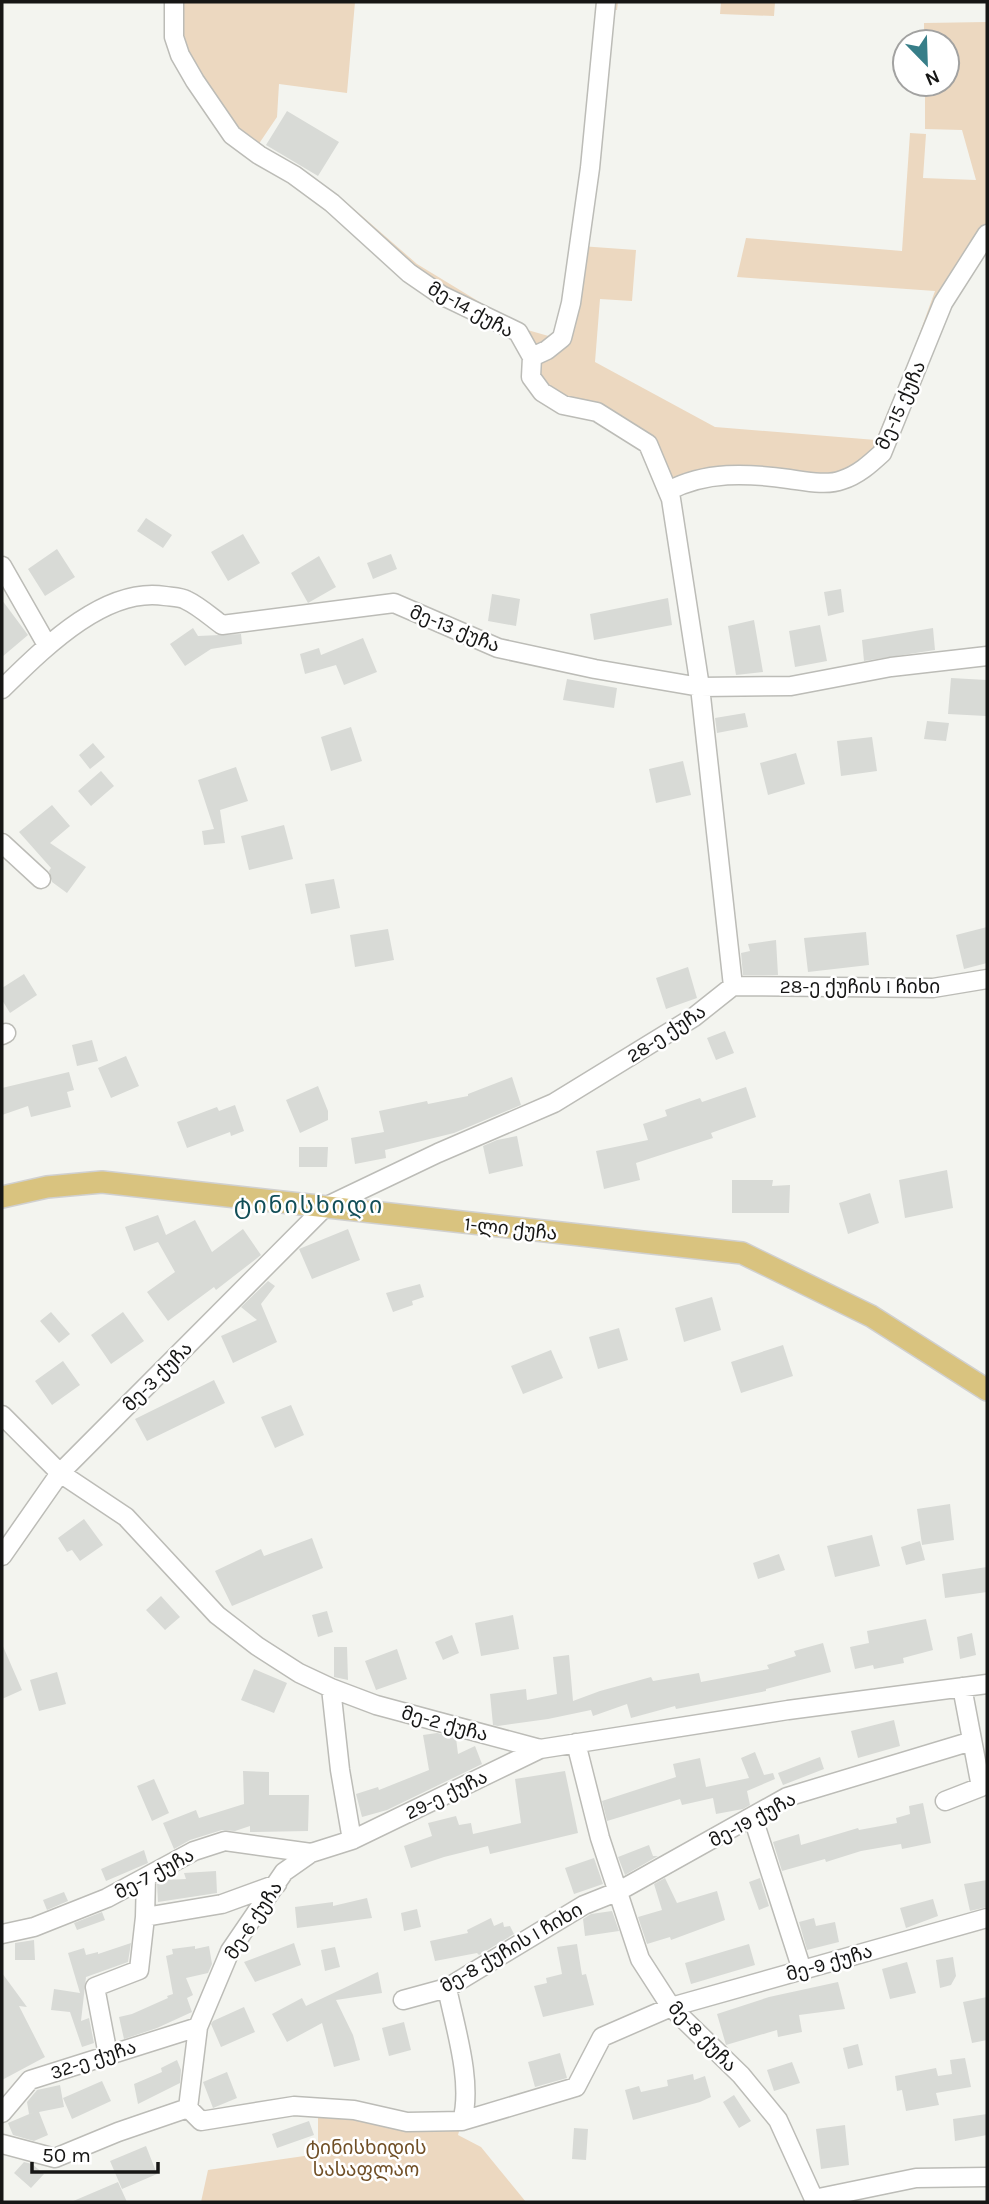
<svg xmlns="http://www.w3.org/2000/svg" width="989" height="2204" font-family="Karla,'Noto Sans Georgian',sans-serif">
<rect width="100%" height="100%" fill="#f3f4ef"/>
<path fill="#ecd8c0" d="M174,2H355L347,93L279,84L277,117L254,151L214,110L173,19Z
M598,2H618L617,10H606L580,246L636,250L632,301L600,299L595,362L715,427L876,440L915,346L935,291L737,277L746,238L902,251L910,133L926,134L923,178L976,180L962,130L925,129V84H947V42H924V23L987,22V234L943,303L882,453L840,481L759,475L668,491L648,444L542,392L527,345L441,295L332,203L338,195L417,264L524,329L552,337L558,328L574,227Z
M721,2H775L774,16L720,14Z
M318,2108L462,2121L458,2135L481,2147L526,2202H201L208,2170L318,2154Z"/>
<path fill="#d8dad6" d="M287,111L339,142L318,176L266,145Z
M146,518L172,535L163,548L137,531Z
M243,534L260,563L228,581L211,552Z
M57,549L75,577L45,596L28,569Z
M391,554L397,569L373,579L367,563Z
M319,556L336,587L308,603L291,573Z
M841,589L844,612L828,616L824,592Z
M492,594L520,599L516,626L488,621Z
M668,598L672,625L594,640L590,614Z
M2,600L28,635L2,657Z
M754,620L763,672L736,675L728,626Z
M820,625L827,661L795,667L789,631Z
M193,628L198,636L241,634L242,644L211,649L185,666L170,644Z
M933,628L935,650L864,661L862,640Z
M363,638L377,672L344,685L336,665L305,674L300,654L319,648L321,655Z
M951,678L987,680L986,716L948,714Z
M567,679L617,688L614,708L563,700Z
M745,713L748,727L717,733L715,718Z
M927,721L949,723L946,741L924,739Z
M351,727L362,761L331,771L321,737Z
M872,737L877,771L841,776L837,741Z
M93,743L105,757L90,769L79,755Z
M796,753L805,784L768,795L760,763Z
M683,761L691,795L656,803L649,769Z
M236,767L248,801L220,810L225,843L204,845L202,831L214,829L198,780Z
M101,771L114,786L91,806L78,791Z
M52,805L70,826L50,843L86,867L67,893L52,882L49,871L51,868L19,832Z
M284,825L293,859L249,870L241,836Z
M334,879L340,908L311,914L305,884Z
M987,927V963L964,969L956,935Z
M388,929L394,960L355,967L350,935Z
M866,932L869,965L808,972L804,938Z
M776,940L778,975H743L741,953L750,951L748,944Z
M688,967L697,998L666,1009L656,978Z
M24,974L37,995L10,1013L2,1000V988Z
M725,1031L734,1053L716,1060L707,1038Z
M92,1040L98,1061L77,1066L72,1045Z
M126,1056L139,1086L111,1098L98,1068Z
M69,1072L74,1090L67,1092L71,1107L31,1117L28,1106L2,1115V1088Z
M512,1077L521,1105L454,1133L385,1150L386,1158L355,1164L351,1138L384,1132L379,1111L427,1101L428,1104L468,1096V1094Z
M318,1086L328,1111V1120L300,1133L286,1100Z
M746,1087L756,1117L711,1133L713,1138L636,1163L640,1180L604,1189L596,1151L648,1140L643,1124L667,1116L665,1110L700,1098L702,1102Z
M235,1105L244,1131L231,1136L230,1132L187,1148L177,1122L217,1107L219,1111Z
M517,1136L523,1166L489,1174L483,1146L497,1140Z
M299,1147H328L327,1167H299Z
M947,1170L953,1208L905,1218L899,1180Z
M732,1180H773L772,1186L790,1185L789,1213H732Z
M870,1193L879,1223L848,1234L839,1203Z
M158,1215L166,1235L195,1220L212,1252L243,1229L261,1255L216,1290L214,1287L168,1321L147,1292L175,1272L158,1242L134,1251L125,1227Z
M348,1229L360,1260L312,1279L299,1249Z
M268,1281L275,1286L261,1304L277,1342L233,1363L221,1336L257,1320L241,1307Z
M420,1284L424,1297L412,1301L413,1305L393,1312L386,1293Z
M712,1297L721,1330L684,1342L675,1308Z
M51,1312L70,1334L59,1343L40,1321Z
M123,1312L144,1341L111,1364L91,1335Z
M619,1328L628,1360L598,1369L589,1337Z
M783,1345L793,1376L741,1393L731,1362Z
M551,1350L563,1378L523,1394L511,1366Z
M63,1361L80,1385L52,1405L35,1381Z
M214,1380L225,1403L147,1441L135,1419Z
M291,1405L304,1435L275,1448L261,1417Z
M950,1504L954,1540L922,1545L917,1509Z
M84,1519L103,1545L80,1561L72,1550L67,1552L58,1538Z
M872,1535L880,1566L835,1577L827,1546Z
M312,1538L323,1568L232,1606L215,1571L261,1549L264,1556Z
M920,1541L925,1560L906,1565L901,1547Z
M779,1554L785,1570L758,1579L753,1563Z
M987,1567V1592L945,1598L942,1574Z
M161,1596L180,1617L165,1630L146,1610Z
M327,1611L333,1632L318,1637L312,1615Z
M513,1615L519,1649L481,1656L475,1623Z
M926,1619L933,1650L903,1658L904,1663L874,1669L873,1665L855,1669L850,1647L869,1643L867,1631Z
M972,1633L976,1655L960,1659L957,1637Z
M452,1635L459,1653L443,1660L435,1642Z
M823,1643L831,1672L766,1689V1691L676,1709L675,1706L631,1718L627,1704L593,1716L591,1710L548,1719L498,1726L493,1725L490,1694L526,1689L527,1700L557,1694L553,1657L569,1655L573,1701L600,1691L651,1677L653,1681L699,1673L701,1682L769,1669L767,1665L796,1656L794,1651Z
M2,1644L22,1690L2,1699Z
M334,1647H347L348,1680L334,1677Z
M397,1649L407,1679L376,1690L365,1661Z
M254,1669L287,1683L274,1713L241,1700Z
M57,1672L66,1704L39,1711L30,1680Z
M894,1720L900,1746L858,1758L851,1731Z
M437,1733L456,1738L458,1754L475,1746L482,1764L387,1810L362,1817L356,1794L378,1787L379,1790L429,1770L423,1735Z
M755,1752L764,1775L773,1773L775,1779L747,1791L750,1805L743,1809L716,1814L713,1798L682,1805L680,1799L607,1821L602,1801L676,1777L673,1764L700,1758L706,1787L749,1778L741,1758Z
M820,1757L824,1769L783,1785L778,1773Z
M243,1771L269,1772V1795H309L308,1831L250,1832V1826L235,1831L222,1830L190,1840L174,1849L163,1823L196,1810L199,1818L244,1804Z
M565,1771L578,1833L490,1854L488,1846L444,1857L411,1868L404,1846L432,1836L428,1823L456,1816L459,1825L471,1823L473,1834L521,1823L515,1779Z
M154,1779L169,1813L152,1821L137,1786Z
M923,1803L931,1843L902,1849L901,1844L861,1851L826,1862L825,1859L782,1871L773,1842L799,1834L801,1845L858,1828L859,1830L897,1823L896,1818L910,1814L909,1806Z
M649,1845L653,1856H658L625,1875L618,1857Z
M144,1850L148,1863L106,1881L101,1869Z
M594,1858L603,1884L574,1894L565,1868Z
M216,1871L217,1893L158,1902L157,1884L163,1880L186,1879L184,1873Z
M665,1878L677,1903L717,1891L725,1920L671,1940L670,1937L647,1944L638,1917L662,1910L654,1884Z
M760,1878L769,1906L759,1910L749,1882Z
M987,1880V1907L970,1911L964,1884Z
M64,1892L68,1901L47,1910L43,1900Z
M367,1898L372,1918L297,1928L295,1907L333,1902V1906Z
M933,1899L938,1916L906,1928L900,1908Z
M417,1909L421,1927L404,1931L401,1913Z
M612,1911L619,1931L585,1936L583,1919L591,1914Z
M102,1912L105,1920L77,1930L74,1923Z
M491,1918L494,1926L503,1922L504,1927L510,1926L514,1934L479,1955L477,1953L435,1961L430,1941L468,1933L467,1930Z
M814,1918L816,1926L835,1922L839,1942L807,1950L799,1922Z
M34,1940L35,1960H15V1943Z
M131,1943L128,1962L86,1977L81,2021L89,2018L94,2043L82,2047L70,2012L51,2010L54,1989L80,1993L68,1953L84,1948L86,1955L98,1952V1954Z
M294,1943L301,1965L255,1982L244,1962Z
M577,1944L582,1975L586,1974L594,2005L543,2017L534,1986L547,1983L546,1978L562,1974L557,1947Z
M749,1944L755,1965L691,1984L685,1963Z
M195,1946V1949L209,1946L212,1964L208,1973L186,1978L193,1995L187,1998L192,2012L157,2028L124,2039L119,2017L132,2014L168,1998L167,1996L173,1994L166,1956L173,1954L172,1949Z
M335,1947L340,1967L325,1971L321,1950Z
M953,1957L956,1976L951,1985L940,1988L936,1960Z
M907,1962L916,1993L890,1999L882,1969Z
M378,1972L382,1993L336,2000L353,2035L360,2060L334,2067L322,2023L287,2042L272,2014L302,1998L306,2006Z
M2,1973L27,2007L19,2006L45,2057L2,2080Z
M838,1982L845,2009L799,2015L802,2032L778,2037L777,2030L726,2045L717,2014L769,1997Z
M987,1997V2040L972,2043L963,2002Z
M244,2007L255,2032L221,2047L211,2024L213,2021Z
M404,2022L411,2050L389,2056L382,2028Z
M858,2044L863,2065L848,2069L843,2048Z
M560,2053L567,2078L535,2087L528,2062Z
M965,2058L971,2087L936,2093L939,2105L906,2111L902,2090L897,2091L895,2076L936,2068L938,2076L952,2074L950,2060Z
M177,2060L181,2070L180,2083L138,2104L134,2084L162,2072L161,2068Z
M792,2062L800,2083L774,2091L767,2070Z
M227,2072L237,2098L213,2108L203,2082Z
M693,2074L694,2080L705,2076L711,2097L700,2102L633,2120L625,2090L639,2086L641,2092L668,2086L667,2080Z
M102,2081L111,2101L72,2119L63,2098Z
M60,2085L64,2107L39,2112L48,2135L34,2141L13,2135L8,2123L34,2112L29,2114L27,2102L37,2090Z
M734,2095L751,2121L739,2128L723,2102Z
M987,2114V2135L955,2141L953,2119Z
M309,2121L314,2135L277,2148L272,2134Z
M845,2125L849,2165L821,2169L816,2129Z
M574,2128L588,2129L586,2160L572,2159Z
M146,2146L157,2174L122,2189L110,2161Z
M24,2162L32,2164L44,2174L31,2188L14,2173Z
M118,2182L127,2202H71Z"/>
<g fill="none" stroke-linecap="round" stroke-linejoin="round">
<g stroke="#bcbcb7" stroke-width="21">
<path id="minor" d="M174,2V37L180,55L195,81L232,135L259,155L294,175L332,203L409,273L441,295L518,332L532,357L531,377L542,392L563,405L597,412L648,444L671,499L700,687L733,986
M532,357L547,350L562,338L571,303L590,168L606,2
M668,491C706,471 747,473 789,479C804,481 827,486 842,480C858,475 870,464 882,453L943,303L987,234
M2,566L47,645
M2,689C42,650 104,586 165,596C172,597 181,597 186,600C199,606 211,617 222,625L394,603L498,648L595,669L700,687L791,686L891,667L987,656
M2,843L41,879
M733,986L933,988L987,979
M2,1035L6,1033
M2,1415L60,1473L126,1517L217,1615L257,1646L299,1673L331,1688L376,1705L540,1749L788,1710L987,1684
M2,1556L60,1473L325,1207L438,1153L554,1103L694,1017L733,986
M331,1688L340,1770L352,1840
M576,1743L600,1838L640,1959L671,2007L741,2075L778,2120L814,2199L916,2178L987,2177
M945,1801L981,1787L962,1687
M753,1818L802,1970
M145,1917L222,1904L277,1884
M2,1934L34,1927L107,1898L194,1851L225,1841L311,1853
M447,1988C455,2027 473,2083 462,2121
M403,2000L447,1988L584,1905L619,1891L787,1797L972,1741
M108,2055L95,1987L139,1970L145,1917L146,1877
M188,2108L198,2027L230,1951L284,1872L311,1853L352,1840L540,1749
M2,2113L30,2080L198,2027
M2,2144L55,2158L118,2132L188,2108L201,2121L294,2106L354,2110L407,2122L462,2121L576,2087L602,2037L671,2007L987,1918"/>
</g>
<g stroke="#d0d0d0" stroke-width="24">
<path id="major" d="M2,1197L47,1187L102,1182L742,1253L871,1316L987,1390"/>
</g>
<use href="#minor" stroke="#fff" stroke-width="18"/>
<use href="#major" stroke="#d9c37f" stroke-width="21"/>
</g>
<g text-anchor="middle" stroke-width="5" stroke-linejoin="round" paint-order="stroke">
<g font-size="19" fill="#161615" stroke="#fff">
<text transform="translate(471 309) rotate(29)" y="7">მე-14 ქუჩა</text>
<text transform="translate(900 405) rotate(-66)" y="7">მე-15 ქუჩა</text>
<text transform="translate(455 628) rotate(22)" y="7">მე-13 ქუჩა</text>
<text x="860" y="993">28-ე ქუჩის I ჩიხი</text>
<text transform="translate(666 1033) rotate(-33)" y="7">28-ე ქუჩა</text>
<text transform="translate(511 1228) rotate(6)" y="7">1-ლი ქუჩა</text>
<text transform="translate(157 1376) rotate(-45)" y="7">მე-3 ქუჩა</text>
<text transform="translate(445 1723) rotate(15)" y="7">მე-2 ქუჩა</text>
<text transform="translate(446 1794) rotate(-26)" y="7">29-ე ქუჩა</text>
<text transform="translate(752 1819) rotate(-28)" y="7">მე-19 ქუჩა</text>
<text transform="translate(154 1873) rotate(-28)" y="7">მე-7 ქუჩა</text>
<text transform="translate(253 1920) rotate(-57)" y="7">მე-6 ქუჩა</text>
<text transform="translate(511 1947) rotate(-30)" y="7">მე-8 ქუჩის I ჩიხი</text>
<text transform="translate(829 1962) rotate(-16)" y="7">მე-9 ქუჩა</text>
<text transform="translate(703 2036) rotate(46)" y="7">მე-8 ქუჩა</text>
<text transform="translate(93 2059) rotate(-18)" y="7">32-ე ქუჩა</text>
</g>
<g font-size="19" fill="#704f26" stroke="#fff">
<text x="366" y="2154">ტინისხიდის<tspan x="366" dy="22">სასაფლაო</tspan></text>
</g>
<g font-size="23" letter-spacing="2" fill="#124e57" stroke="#fff">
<text x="309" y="1213">ტინისხიდი</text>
</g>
</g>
<rect width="989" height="2204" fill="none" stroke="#161615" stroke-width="7"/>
<g transform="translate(926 63) rotate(157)"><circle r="33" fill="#ffffff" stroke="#a2a2a1" stroke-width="2"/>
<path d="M0-5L12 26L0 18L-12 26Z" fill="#377e88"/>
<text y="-10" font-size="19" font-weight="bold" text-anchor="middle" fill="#161615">N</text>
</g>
<path d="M32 2162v10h126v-10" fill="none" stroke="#161615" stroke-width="3.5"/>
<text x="42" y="2162" font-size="21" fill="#161615" stroke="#ffffff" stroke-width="5" paint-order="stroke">50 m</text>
</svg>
